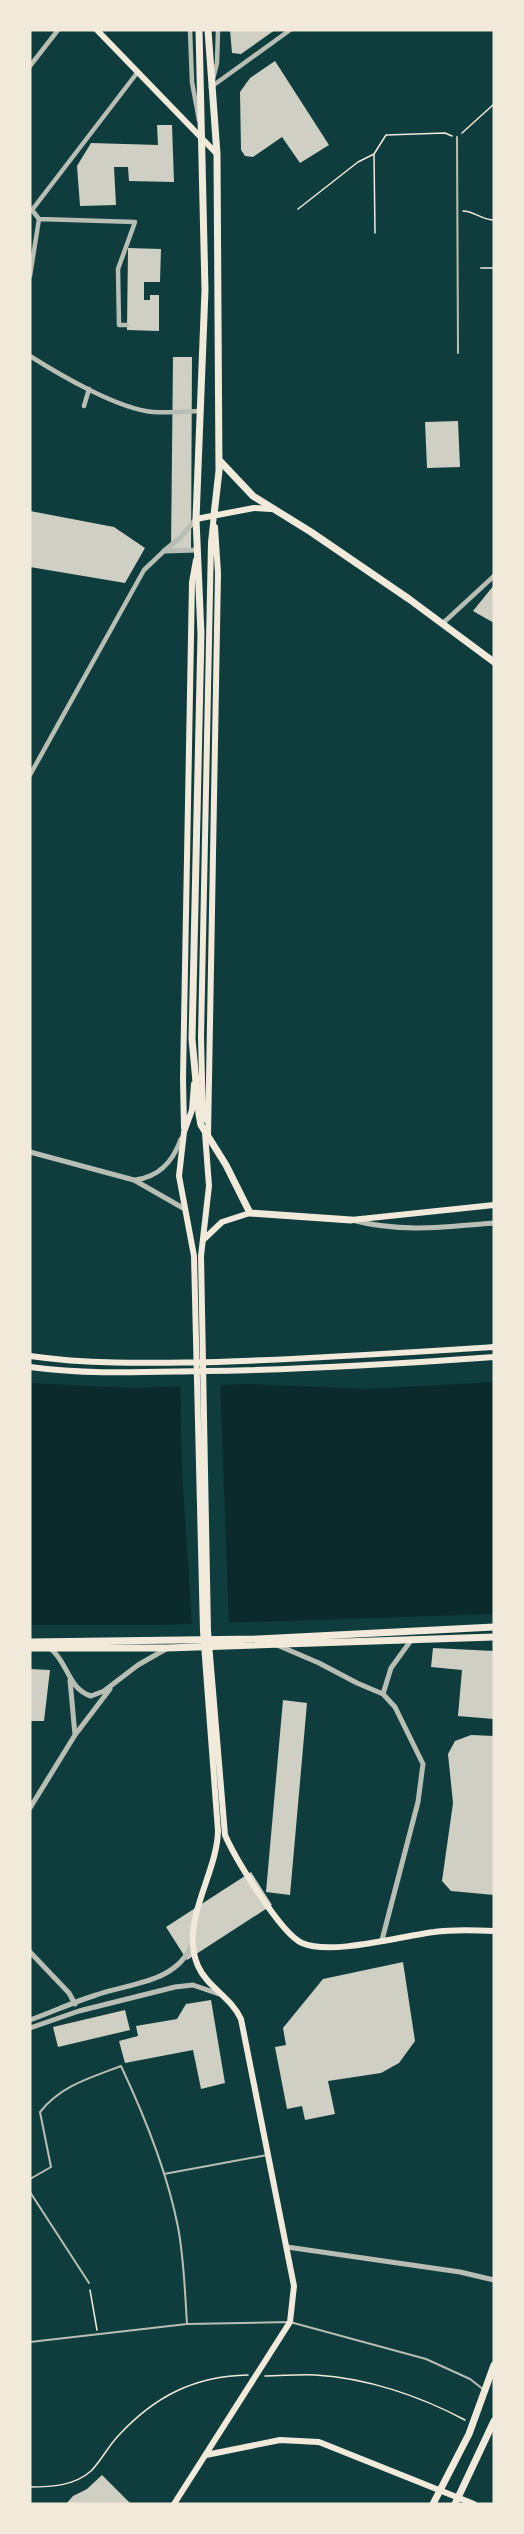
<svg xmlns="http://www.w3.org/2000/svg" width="524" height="2534" font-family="Spectral,serif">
<rect width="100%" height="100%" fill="#0f3d3e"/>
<path fill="#0a2a2b" d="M494,1382V1614L159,1625H30V1383L134,1388L249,1384L367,1389Z"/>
<path fill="#0f3d3e" d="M220,1382L229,1625L192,1626L182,1469L180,1383Z"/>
<path fill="#cfcfc3" d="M230,30H275L241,54L232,53Z
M275,61L329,145L300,163L282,137L253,157L245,156L241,150L240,92L250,78Z
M157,125H172L174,182L129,181L128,167H114L116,205L80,206L77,166L91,143L158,145Z
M128,248L161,249L160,282H144V300H150V295H159V331L127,330Z
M173,357H192L191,550L171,549Z
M458,421L460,467L427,468L425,422Z
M30,511L114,527L145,548L125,583L30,567Z
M494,585V623L473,611Z
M433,1648L494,1651V1719L458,1716L462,1670L431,1667Z
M30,1669L50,1670L44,1721H30Z
M283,1700L307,1703L290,1895L266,1892Z
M471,1735L494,1736V1895L451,1891L442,1881L453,1803L448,1754L455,1741Z
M251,1872L272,1905L187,1960L166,1927Z
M403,1962L415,2041L399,2063L381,2073L328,2081L335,2114L305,2120L302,2106L287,2109L275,2047L286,2045L283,2028L323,1979Z
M211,2000L225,2083L201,2089L193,2050L125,2063L119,2041L138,2036L136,2026L177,2019L186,2004Z
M125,2010L130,2030L58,2047L53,2027Z
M102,2475L131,2504H66L73,2496L87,2489Z"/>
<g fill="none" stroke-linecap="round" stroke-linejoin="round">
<path stroke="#f1e9da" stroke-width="1.5" d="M462,133L494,104
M374,155L375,233
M298,209L358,162L374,154L386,135L445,133L452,136
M463,211C474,211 482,220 494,220
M90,2290L97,2330
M265,2376C282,2376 299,2374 316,2375C367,2378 420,2396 465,2420
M30,2487C51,2487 74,2486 91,2471C101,2461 109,2445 119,2435C155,2396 195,2376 248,2375"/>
<path stroke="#b8beb3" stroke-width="2" d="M457,137L458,353
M481,268H494
M164,2174L267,2155
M30,2179L51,2167L40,2112C62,2085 90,2078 121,2066C145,2117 167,2171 178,2227C184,2259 185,2292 187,2324
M30,2192L89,2283
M30,2342L187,2324L290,2322L426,2359L470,2379L484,2390"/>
<path stroke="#b8beb3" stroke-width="4.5" d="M190,30L192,82L199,120
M30,66L58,30
M213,79L217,63L218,30
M211,87L290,30
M39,219L135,222L118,269L119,325H127
M30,276L39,219L32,210L137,73
M30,356C60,375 118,409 153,412C168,413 184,412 200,411
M84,406L89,389
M442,624L494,576
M30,775L144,570L164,551"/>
<path stroke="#b8beb3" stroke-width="5" d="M164,551L181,537L196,519
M166,551L197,550
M30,1152L134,1180L183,1208
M135,1180C160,1177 173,1161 181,1139
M352,1220C400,1233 446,1227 494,1223
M277,1645L319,1663L357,1683L383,1694L395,1707L423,1764L418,1802L382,1940
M50,1648C68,1662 68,1689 91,1696L104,1691L138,1665L166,1649
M70,1680L75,1735
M383,1694L391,1668L412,1639
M30,1808L75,1735L110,1689
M30,1952L69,1993L75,2004
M30,2020C52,2012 74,2002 96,1995C130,1983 177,1983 192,1944
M30,2028L79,2011L175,1987L193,1985L219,1994
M287,2247L460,2272L494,2280"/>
<path stroke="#f1e9da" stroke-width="6" d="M97,30L217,154
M196,519L254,508L271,509
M203,1120L201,1037L211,542L214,515
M184,1128L183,1079L192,582L196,560
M205,1133L209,1186L201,1256L208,1631L225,1835C235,1858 281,1934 302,1943C331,1956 401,1936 434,1932C454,1929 474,1930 494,1931
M208,1136L218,573L215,527
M351,1220L494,1205
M203,1240L222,1222L250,1213
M30,1356C92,1365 154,1363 217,1362C309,1359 401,1353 494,1347
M30,1367C88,1375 145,1372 203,1371C300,1370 397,1364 494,1357
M206,2455L280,2440L319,2442L474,2504
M174,2504L290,2322L294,2286L241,2019C231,1997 207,1987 198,1966C179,1922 217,1875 218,1831L203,1631L194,1256L179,1176L184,1132L192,1110L194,1084"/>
<path stroke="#f1e9da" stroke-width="7" d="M199,30L205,290L196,519L201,634L192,1039L199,1114L201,1125L226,1165L250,1213L351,1220
M208,30L217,154L219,471L214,515
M219,460L253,496L311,532L409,599L494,662
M30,1642L258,1639L494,1627
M30,1648H167L494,1637
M433,2504L469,2434L494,2365
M455,2504L494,2421"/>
</g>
<rect width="524" height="2534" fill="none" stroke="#f1e9da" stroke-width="63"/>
</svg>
